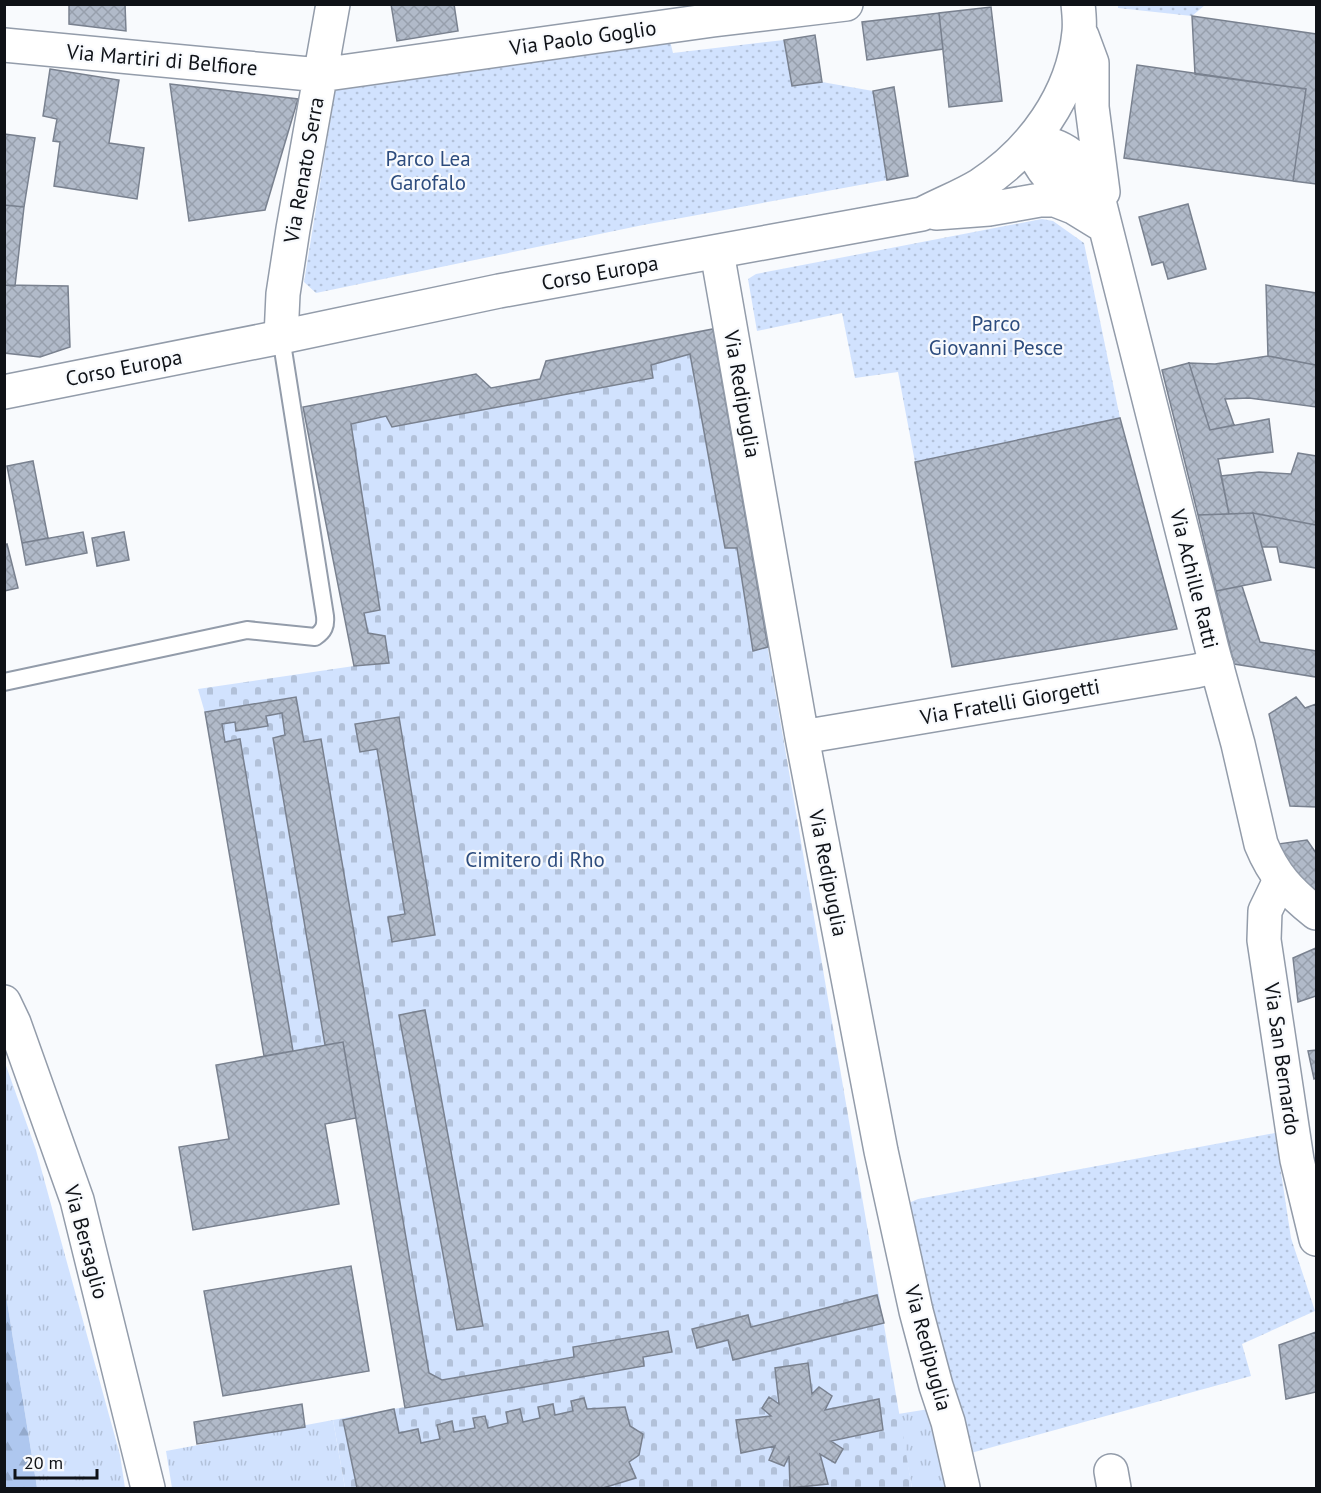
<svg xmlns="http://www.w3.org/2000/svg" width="1321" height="1493" font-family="'PT Sans',sans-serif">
<defs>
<pattern id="grass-tufts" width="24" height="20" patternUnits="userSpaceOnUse" patternTransform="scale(1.5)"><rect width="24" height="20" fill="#d1e2fe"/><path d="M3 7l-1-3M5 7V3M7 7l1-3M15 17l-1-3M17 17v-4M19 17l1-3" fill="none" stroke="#b2c1d9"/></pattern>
<pattern id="forest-firs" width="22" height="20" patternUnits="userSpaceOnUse" patternTransform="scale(1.5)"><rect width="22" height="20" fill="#aec7ef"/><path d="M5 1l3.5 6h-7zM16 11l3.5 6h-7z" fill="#94aacc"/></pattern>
<pattern id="cemetery-stones" width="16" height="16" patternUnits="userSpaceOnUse" patternTransform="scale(1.5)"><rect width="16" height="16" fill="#d1e2fe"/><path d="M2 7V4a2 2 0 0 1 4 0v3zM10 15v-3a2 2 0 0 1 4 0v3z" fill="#b2c1d9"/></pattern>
<pattern id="park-dots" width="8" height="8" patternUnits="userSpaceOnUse" patternTransform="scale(1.5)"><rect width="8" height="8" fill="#d1e2fe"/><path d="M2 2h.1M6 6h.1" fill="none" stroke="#b2c1d9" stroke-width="1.8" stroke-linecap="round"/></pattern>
<pattern id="building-cross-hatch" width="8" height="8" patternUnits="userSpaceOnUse" patternTransform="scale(1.5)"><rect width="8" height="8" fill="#b1bac9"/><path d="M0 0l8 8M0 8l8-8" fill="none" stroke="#979fac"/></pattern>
</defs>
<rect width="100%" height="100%" fill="#f8fafd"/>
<path fill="url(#grass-tufts)" d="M4,1060L36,1150L120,1455L125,1488H37L5,1289Z
M929,1409L950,1488H912L898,1414Z
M333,1420L345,1488H172L166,1451Z"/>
<path fill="url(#forest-firs)" d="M4,1289H5L37,1488H5Z"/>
<path fill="url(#cemetery-stones)" d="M713,329L912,1488H744V1487L734,1488H345L333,1420L405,1407L343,1042L264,1056L205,713L198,689L354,666L303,407L476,374L492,388L540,379L546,361Z"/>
<path fill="url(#park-dots)" d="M1118,5H1205L1192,16L1118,8Z
M669,37L673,53L784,40L792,86L822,82L873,91L887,180L643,225L316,293L304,282L336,86Z
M1042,219L1053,221L1084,243L1120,418L915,462L898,372L855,378L842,313L757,331L748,279L756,274Z
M1275,1133L1291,1238L1315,1311L1242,1344L1251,1376L971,1453L904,1205L918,1199Z"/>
<path fill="url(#building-cross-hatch)" stroke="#79818f" stroke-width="1.5" d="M69,4H125L126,31L69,24Z
M391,4H454L458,31L397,41Z
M991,7L1002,101L949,107L939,13Z
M939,13L943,49L867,60L862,22Z
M1192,16L1316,34V184L1293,181L1306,89L1195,74Z
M815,35L822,82L792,86L784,40Z
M1137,65L1306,89L1293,181L1124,158Z
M50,69L119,80L109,143L144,148L137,199L54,186L60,142L53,141L57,119L43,116Z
M170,84L298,99L265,210L189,221Z
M894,87L908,176L887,180L873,91Z
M4,134L35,138L24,207L4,205Z
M1188,204L1206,269L1168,279L1163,262L1152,265L1139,217Z
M4,205L24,207L15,286L4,285Z
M4,285L68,286L70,347L40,357L4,353Z
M1266,285L1316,293V365L1268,356Z
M713,329L768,647L753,651L737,548H725L690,354L651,365L653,378L392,427L386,416L351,424L380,610L364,613L368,633L385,636L389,663L354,666L303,407L476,374L491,388L540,379L546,361Z
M1268,356L1316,365V407L1249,398L1225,399L1234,425L1210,430L1189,363L1215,364Z
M1189,363L1210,430L1269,419L1273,452L1218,459L1229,514L1198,515L1162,370Z
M1120,418L1177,629L952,667L915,462Z
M1298,453L1316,456V525L1253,513L1229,514L1221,476L1259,472L1291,474Z
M33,461L48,538L22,543L7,466Z
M1253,513L1316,525V568L1280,562L1277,547H1262Z
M1253,513L1271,580L1216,591L1198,515Z
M83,532L87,553L26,565L22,543Z
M124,532L129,560L97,566L92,538Z
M7,544L18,588L4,591V545Z
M1242,586L1260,642L1316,651V677L1234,664L1216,591Z
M296,697L304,742L321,739L429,1373L442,1380L574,1357L573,1347L668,1331L672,1352L643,1357L644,1366L405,1408L343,1042L325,1045L273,738L285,735L282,713L266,716L268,726L236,731L235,722L222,724L225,742L240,739L293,1051L264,1056L205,712Z
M1296,697L1305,708L1316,704V807L1290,806L1269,714Z
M399,717L435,935L392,942L388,917L405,914L377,749L360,752L355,724Z
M1307,840L1316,853V894L1289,869L1278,844Z
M1316,948V996L1298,1002L1293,958Z
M425,1010L483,1326L457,1330L399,1015Z
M343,1042L356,1118L325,1124L339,1204L193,1230L179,1147L229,1139L216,1065Z
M1316,1050V1078L1314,1079L1308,1051Z
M351,1266L369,1371L223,1396L204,1291Z
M877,1295L884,1323L733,1360L728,1340L697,1348L692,1329L748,1315L751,1327Z
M1316,1332V1392L1286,1399L1279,1345Z
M808,1363L812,1394L819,1387L832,1396L825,1410L879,1399L883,1430L831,1441L843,1449L835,1463L820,1454L828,1484L790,1488L789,1456L784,1466L769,1460L775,1446L741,1453L736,1420L771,1416L762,1408L769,1397L779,1404L775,1368Z
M584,1398L587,1409L625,1407L630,1426L643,1434L639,1455L629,1462L636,1478L603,1488H357L343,1420L394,1409L399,1433L418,1429L421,1443L440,1439L437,1425L452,1421L454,1432L475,1428L473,1418L485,1416L488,1428L508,1423L506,1412L520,1409L523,1422L540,1418L538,1407L553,1404L555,1415L573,1411L571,1401Z
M302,1404L305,1427L197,1444L194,1422Z"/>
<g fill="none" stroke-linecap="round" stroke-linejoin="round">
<g stroke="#939caa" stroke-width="20">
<path id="lane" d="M4,682L247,630L315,637C324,631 326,626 325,616L281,337"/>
</g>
<g stroke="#939caa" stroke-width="36">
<path id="street" d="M4,45L320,75L713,20L846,4
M717,252L802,737L881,1151L916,1311L936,1386L948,1422L963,1488
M281,337L283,294L293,229L333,4
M802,737L1196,671L1217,666
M1280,880L1265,911L1264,940L1297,1160L1316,1239
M4,1002L14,1023L77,1200L148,1488
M1111,1471L1114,1488"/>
</g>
<g stroke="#939caa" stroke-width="36">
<path id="secondary" d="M1082,36L1092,63V107L1103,192
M1031,141C1062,143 1084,160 1096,189L1212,649L1238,744L1261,844C1274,876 1290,892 1316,913
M1031,141C1037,171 1059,188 1082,206
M936,213L989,209L1040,200H1055L1073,207L1104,226
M4,392L281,337L499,291L922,214C941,204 962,196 980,185C1032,151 1073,95 1079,32C1080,23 1079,13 1078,4"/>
</g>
<use href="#lane" stroke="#fff" stroke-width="16"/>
<use href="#street" stroke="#fff" stroke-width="33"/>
<use href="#secondary" stroke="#fff" stroke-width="33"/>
</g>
<g text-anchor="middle" stroke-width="4.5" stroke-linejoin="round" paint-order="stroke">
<g font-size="21" fill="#0f1217" stroke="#f8fafd">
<text transform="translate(583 38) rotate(-8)" y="7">Via Paolo Goglio</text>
<text transform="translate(162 60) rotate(5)" y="7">Via Martiri di Belfiore</text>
<text transform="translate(304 170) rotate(-80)" y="7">Via Renato Serra</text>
<text transform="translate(600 273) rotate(-10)" y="7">Corso Europa</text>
<text transform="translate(124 368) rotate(-11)" y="7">Corso Europa</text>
<text transform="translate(742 394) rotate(80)" y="7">Via Redipuglia</text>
<text transform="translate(1194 579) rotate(76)" y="7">Via Achille Ratti</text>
<text transform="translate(1010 702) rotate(-10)" y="7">Via Fratelli Giorgetti</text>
<text transform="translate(828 873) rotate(79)" y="7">Via Redipuglia</text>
<text transform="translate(1282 1059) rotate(82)" y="7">Via San Bernardo</text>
<text transform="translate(86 1242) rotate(75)" y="7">Via Bersaglio</text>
<text transform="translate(928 1348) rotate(75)" y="7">Via Redipuglia</text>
</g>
<g font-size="21" fill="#2d4c7e" stroke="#f8fafd">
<text x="428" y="166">Parco Lea<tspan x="428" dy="24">Garofalo</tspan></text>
<text x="996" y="331">Parco<tspan x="996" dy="24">Giovanni Pesce</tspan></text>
<text x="535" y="867">Cimitero di Rho</text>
</g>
</g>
<rect width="1321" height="1493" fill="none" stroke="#0f1217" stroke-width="12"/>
<path d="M15 1469v9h82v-9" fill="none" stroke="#0f1217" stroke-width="3"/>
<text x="24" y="1469" font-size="18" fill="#0f1217" stroke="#f8fafd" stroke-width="4.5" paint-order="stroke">20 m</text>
</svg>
